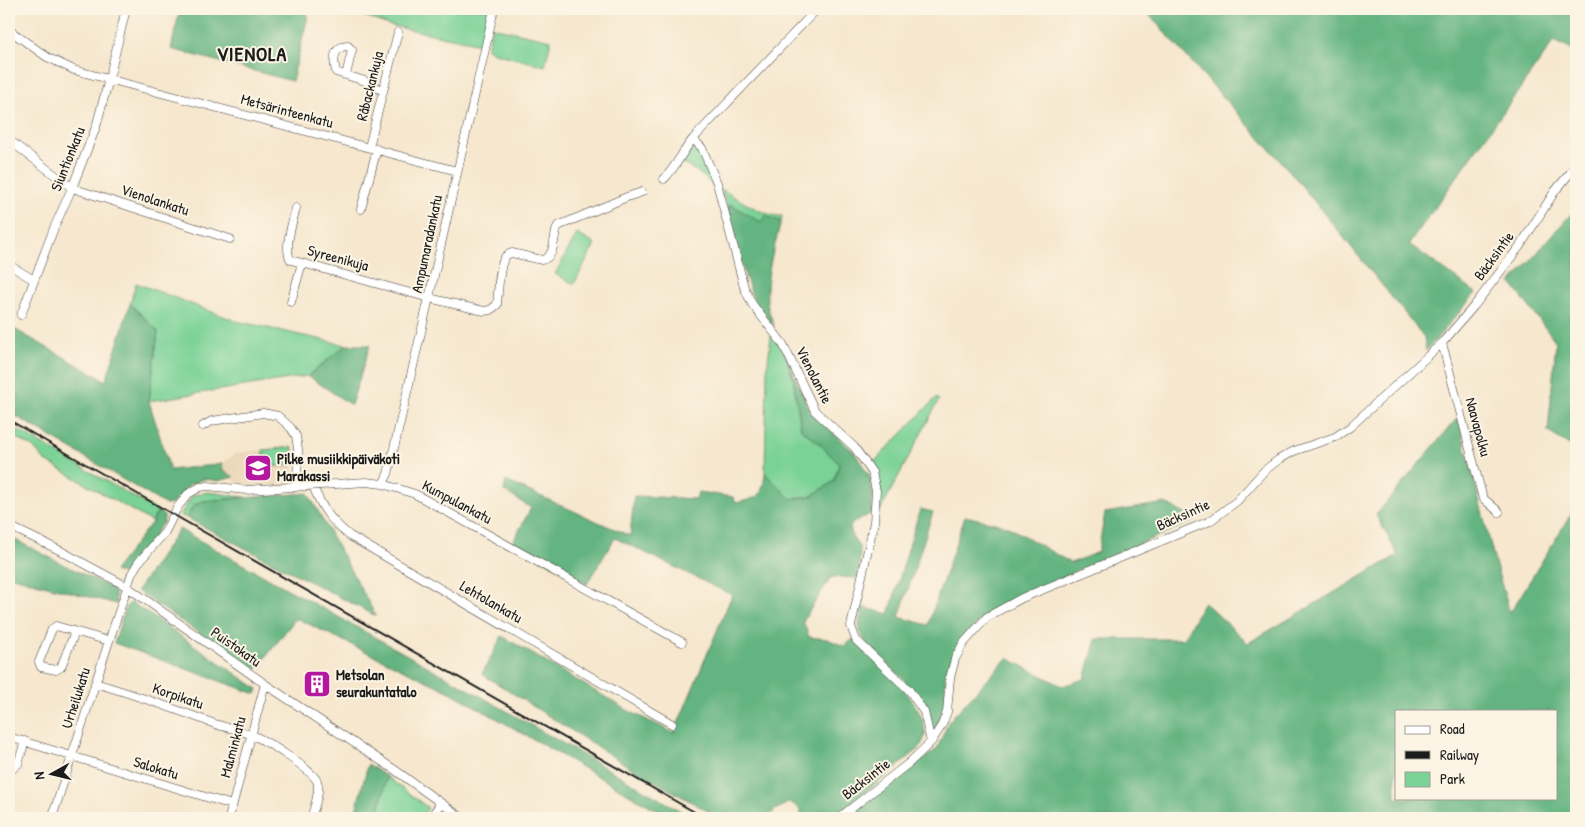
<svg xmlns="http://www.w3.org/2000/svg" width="1585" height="827" font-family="'Patrick Hand',sans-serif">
<rect width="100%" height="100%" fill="#fcf5e5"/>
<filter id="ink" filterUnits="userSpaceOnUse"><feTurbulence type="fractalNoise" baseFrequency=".02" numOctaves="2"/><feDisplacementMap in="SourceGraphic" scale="10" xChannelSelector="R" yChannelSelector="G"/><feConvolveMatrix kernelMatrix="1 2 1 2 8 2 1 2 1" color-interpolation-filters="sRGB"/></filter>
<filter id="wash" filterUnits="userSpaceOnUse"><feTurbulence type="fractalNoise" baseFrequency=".0096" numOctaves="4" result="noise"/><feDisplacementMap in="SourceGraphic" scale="20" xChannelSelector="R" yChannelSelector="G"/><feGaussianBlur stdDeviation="1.12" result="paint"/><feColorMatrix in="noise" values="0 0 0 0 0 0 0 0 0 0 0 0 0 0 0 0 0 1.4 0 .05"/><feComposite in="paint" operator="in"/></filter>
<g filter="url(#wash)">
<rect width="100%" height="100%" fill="#f6e7ce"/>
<path fill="#ecd8ba" d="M294,447L293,484L249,487L235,485L234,477L223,471L222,464L236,453Z"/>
<path fill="#7ad297" stroke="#4b775a" d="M346,9H489L480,44L388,25Z
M492,27L551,40L545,66L494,53L487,49Z
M691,142L701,149L715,189C706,176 695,169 680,163Z
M721,189C737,198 764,217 782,216L781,222L766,216L761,222L730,205L728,211Z
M577,234L595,244L574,284L555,274Z
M136,283L236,321L346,345L308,376L149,401L158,332L130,304Z
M771,335L784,351L793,377L801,429L821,445L839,464L834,481L812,496L791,499L765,473L767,371Z
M936,398L939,400L880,511L879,482L873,463Z
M9,425L158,511L152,522L44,460L33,447L9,434Z
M293,447L292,465L267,467L266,456H263V450Z
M208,492L246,497L203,501L193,506L187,518L180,515L193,495Z
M387,777L428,808L422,818H377Z"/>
<path fill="#63b480" stroke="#40684e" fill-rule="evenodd" d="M180,9H306L308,16L292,81L171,49Z
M1144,9H1576V52L1554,41L1409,244L1476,293L1426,351L1424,337L1293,175Z
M730,204L761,222L766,216L781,222C774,248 765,276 767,303C768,311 772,318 774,326L754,301L744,272L728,211Z
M1576,208V449L1548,432L1556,342L1511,283Z
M130,304L158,331L149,401L170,470L222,464L223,471L234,477L218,481L205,479L190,484L172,504L166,505L9,412V326L106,381Z
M346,345H370L351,405L308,376Z
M784,351L810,412L854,452L869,475L873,493L872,513L850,525L852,537L860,548L859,578L831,577L803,621L809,637L827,639L844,646L853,639C874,660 926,702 925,734C925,739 921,744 919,749L833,818H802L800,809L790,802L775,810L768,818H720L631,768L482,674L502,636L629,711L674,733L732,595L615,538L587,584L512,543L531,508L504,491L506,481L630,536L634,496L696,499L698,492L733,497L736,503C759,497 762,499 765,473L791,499L812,496L834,481L839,464L821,445L801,429L793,377Z
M1458,417L1496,566L1510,613L1576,506V736L1572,781L1576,802V818H845L937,749L949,721L1007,658L1062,686L1085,679L1096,639H1183L1204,602L1248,643L1398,555L1376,515ZM1396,711H1556V798H1396Z
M308,493L376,616L187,518L193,506L203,501Z
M1165,503L1196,520L1076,571L984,616L956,647L946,671L945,704L934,732L931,729L919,698L901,677L868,646L861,634L859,625L862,607L889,614L920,509L933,512L899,617L928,625L965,516L1007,526L1071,563L1098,552L1105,513Z
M158,511L164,516V521L127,574H122L114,571L152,522Z
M179,529L456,682L693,818H671L452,693L296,618L255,671L137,591Z
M9,537L111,588L115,594L116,604L9,576Z
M131,602L258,689L256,694L114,643L126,607Z
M368,764L387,777L377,818H354Z"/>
</g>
<g filter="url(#ink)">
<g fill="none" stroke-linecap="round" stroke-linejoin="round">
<g stroke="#3d3a37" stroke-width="9">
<path id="minor" d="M9,30L47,57L74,70L457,171
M346,75L352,50L348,46C333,46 333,60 336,72L365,81L383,91
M693,139L702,148L717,183L744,287L752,304L783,344L815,411L854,447L872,472L876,491L874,522L851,626L856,640L909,690L924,712L931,742
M9,140L72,188L230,239
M369,147L398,32
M664,179C676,167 682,152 693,139L817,9
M296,208C293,221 283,249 291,260L429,298L484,311L490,310L497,305C498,294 499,265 505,257C507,254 509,254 512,253L542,260C557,256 552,237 558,226L627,197L642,192
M361,209L377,149
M9,265L34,280
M291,302L302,263
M21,315L54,228L72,188L96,127L109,79L126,9
M1442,343L1482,495L1484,499L1499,512
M203,426L212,421L263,413L278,416L291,428L296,436L298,449L297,487
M383,484L388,474L429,298L494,9
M313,486C322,509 331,521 350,536L672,724
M9,526L59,550L126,586L265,684L395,770L462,818
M75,632L61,667L56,670L41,667L39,662L52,629L56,626L109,641
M95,683C136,695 175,709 215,724C227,728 240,730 252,735C265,740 311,769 317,781C321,791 314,808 311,818
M9,737L232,805
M9,772L18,764L25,741
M52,818L109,641L132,573L138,563L165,532L177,508L188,494L200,487L208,486L246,490L366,482L383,484L415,494L682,642
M229,818L265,684
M430,818L441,803
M839,818L909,763L931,742L942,725L947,712L950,678L955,659L963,644L987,617L1022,598L1210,521L1237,501L1264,471L1278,460L1294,451L1335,437L1350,427L1442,343L1474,306L1520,246L1555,191L1576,166"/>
</g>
<use href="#minor" stroke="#fff" stroke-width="8"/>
<path stroke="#1c1c1c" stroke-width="2" d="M9,420L167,511L705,818"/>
</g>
</g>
<defs>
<g id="school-square" transform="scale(1.4375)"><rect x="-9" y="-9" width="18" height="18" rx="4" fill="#b5179e" stroke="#fcf5e5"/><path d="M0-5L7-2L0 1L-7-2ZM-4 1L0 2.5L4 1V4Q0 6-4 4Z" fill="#fff"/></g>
<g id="building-square" transform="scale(1.4375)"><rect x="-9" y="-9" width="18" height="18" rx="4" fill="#b5179e" stroke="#fcf5e5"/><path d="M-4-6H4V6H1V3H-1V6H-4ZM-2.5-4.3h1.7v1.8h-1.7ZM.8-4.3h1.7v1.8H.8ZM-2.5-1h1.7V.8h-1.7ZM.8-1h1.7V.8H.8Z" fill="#fff"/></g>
</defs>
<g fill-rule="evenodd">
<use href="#school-square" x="258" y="468"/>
<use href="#building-square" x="317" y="684"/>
</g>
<g text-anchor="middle" stroke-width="4" stroke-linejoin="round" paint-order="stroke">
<g font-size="15" fill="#1c1c1c" stroke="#fcf5e5">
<text transform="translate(370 86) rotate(-76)" y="5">Råbackankuja</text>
<text transform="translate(287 111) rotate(15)" y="5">Metsärinteenkatu</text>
<text transform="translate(68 159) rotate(-68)" y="5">Siuntionkatu</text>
<text transform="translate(155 200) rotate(18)" y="5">Vienolankatu</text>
<text transform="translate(427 244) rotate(-78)" y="5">Ampumaradankatu</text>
<text transform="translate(1494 256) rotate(-54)" y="5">Bäcksintie</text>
<text transform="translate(338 258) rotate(15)" y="5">Syreenikuja</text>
<text transform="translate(814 375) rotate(63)" y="5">Vienolantie</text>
<text transform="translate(1478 427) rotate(75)" y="5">Naavapolku</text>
<text transform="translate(457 502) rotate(28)" y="5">Kumpulankatu</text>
<text transform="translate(1183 515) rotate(-24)" y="5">Bäcksintie</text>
<text transform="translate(491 602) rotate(30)" y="5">Lehtolankatu</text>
<text transform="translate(236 647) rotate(35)" y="5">Puistokatu</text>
<text transform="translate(178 696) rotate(19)" y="5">Korpikatu</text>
<text transform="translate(76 698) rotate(-72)" y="5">Urheilukatu</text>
<text transform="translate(233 747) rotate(-75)" y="5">Malminkatu</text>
<text transform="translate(156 768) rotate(17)" y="5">Salokatu</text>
<text transform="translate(866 779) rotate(-38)" y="5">Bäcksintie</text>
</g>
<g font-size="15" font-weight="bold" fill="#1c1c1c" stroke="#fcf5e5" text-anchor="start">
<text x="277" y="464">Pilke musiikkipäiväkoti<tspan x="277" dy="17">Marakassi</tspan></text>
<text x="336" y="680">Metsolan<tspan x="336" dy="17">seurakuntatalo</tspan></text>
</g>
<g font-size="20" font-weight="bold" letter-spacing="1" fill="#1c1c1c" stroke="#fcf5e5">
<text x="252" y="61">VIENOLA</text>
</g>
</g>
<rect width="1585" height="827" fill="none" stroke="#fcf5e5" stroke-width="30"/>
<rect x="1395" y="710" width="162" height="90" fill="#fcf5e5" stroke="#a29e95"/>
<rect x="1405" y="726" width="25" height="8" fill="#ffffff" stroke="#a29e95"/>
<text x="1440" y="734" font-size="15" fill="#1c1c1c">Road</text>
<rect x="1405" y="751" width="25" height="8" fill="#1c1c1c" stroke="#a29e95"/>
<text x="1440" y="760" font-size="15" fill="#1c1c1c">Railway</text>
<rect x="1405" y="772" width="25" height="15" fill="#7ad297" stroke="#a29e95"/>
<text x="1440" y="784" font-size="15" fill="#1c1c1c">Park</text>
<g transform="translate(52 774) rotate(262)" stroke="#fcf5e5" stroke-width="4" paint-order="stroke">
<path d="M0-4L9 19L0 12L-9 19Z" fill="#1c1c1c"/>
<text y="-8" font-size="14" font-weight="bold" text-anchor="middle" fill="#1c1c1c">N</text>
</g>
</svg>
